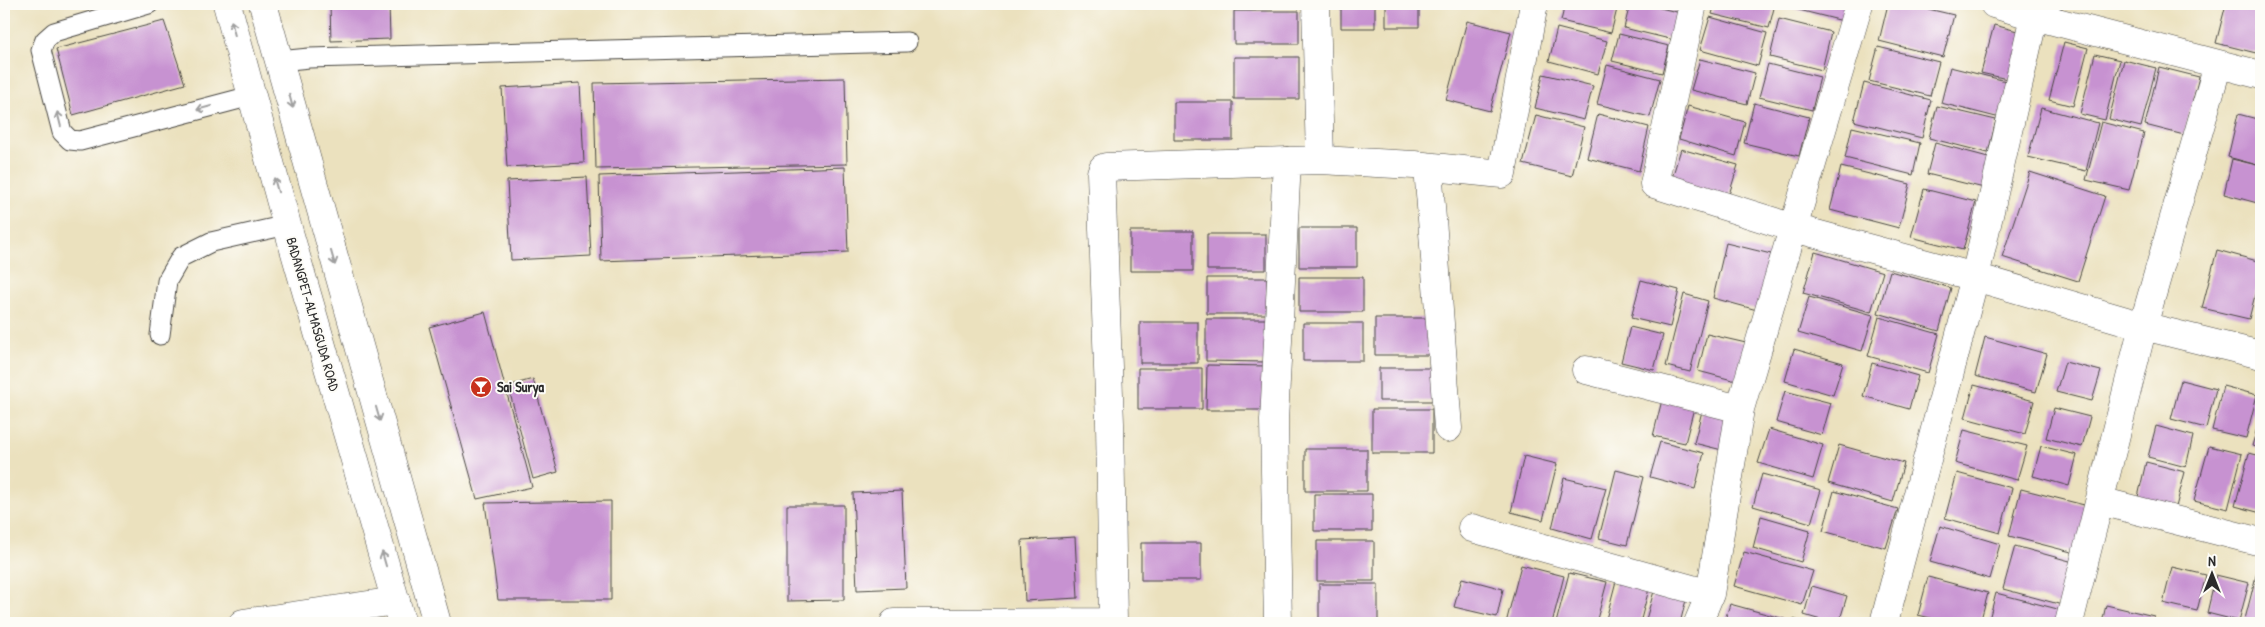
<svg xmlns="http://www.w3.org/2000/svg" width="2265" height="627" font-family="'Patrick Hand',sans-serif">
<rect width="100%" height="100%" fill="#fdfcf7"/>
<filter id="ink" filterUnits="userSpaceOnUse"><feTurbulence type="fractalNoise" baseFrequency=".02" numOctaves="2"/><feDisplacementMap in="SourceGraphic" scale="10" xChannelSelector="R" yChannelSelector="G"/><feConvolveMatrix kernelMatrix="1 2 1 2 8 2 1 2 1" color-interpolation-filters="sRGB"/></filter>
<filter id="wash" filterUnits="userSpaceOnUse"><feTurbulence type="fractalNoise" baseFrequency=".0096" numOctaves="4" result="noise"/><feDisplacementMap in="SourceGraphic" scale="20" xChannelSelector="R" yChannelSelector="G"/><feGaussianBlur stdDeviation="1.12" result="paint"/><feColorMatrix in="noise" values="0 0 0 0 0 0 0 0 0 0 0 0 0 0 0 0 0 1.4 0 .05"/><feComposite in="paint" operator="in"/></filter>
<g filter="url(#wash)">
<rect width="100%" height="100%" fill="#ebe1be"/>
<g id="blocks">
<path fill="#c792d1" d="M330,4H389L390,39L331,41Z
M1341,4H1375V28H1341Z
M1386,4H1419V27H1386Z
M1565,4L1618,5L1611,33L1561,21Z
M1630,4H1644L1681,13L1674,40L1624,28Z
M1660,4H1687L1685,11Z
M1715,4H1775L1769,28L1712,14Z
M1787,4H1847L1843,21L1787,7Z
M1888,4H1907L1954,15L1943,57L1879,41Z
M2049,4H2063L2062,8Z
M2226,4H2236L2261,10L2260,54L2216,43Z
M1234,11H1299V44H1234Z
M1710,17L1767,33L1758,66L1700,50Z
M1779,19L1831,32L1822,70L1770,57Z
M164,21L185,84L73,115L56,49Z
M1467,21L1511,32L1490,111L1446,100Z
M1994,25L2029,34L2016,81L1981,73Z
M1557,28L1607,41L1598,74L1549,61Z
M1619,34L1669,46L1662,73L1612,61Z
M2064,42L2088,48L2073,106L2049,100Z
M1878,47L1939,62L1930,96L1869,81Z
M2095,54L2120,60L2105,120L2080,114Z
M1234,57H1299V99H1234Z
M1700,59L1755,73L1747,104L1691,90Z
M2124,60L2156,68L2141,127L2109,119Z
M1768,64L1820,77L1812,110L1759,97Z
M1607,65L1660,79L1650,117L1597,104Z
M1950,67L2010,82L2000,118L1941,103Z
M2159,67L2199,77L2184,135L2145,125Z
M1543,74L1593,86L1584,120L1535,108Z
M845,78L847,164L596,169L594,83Z
M580,83L584,163L507,167L502,88Z
M1864,83L1931,100L1922,138L1854,121Z
M1174,102H1233V140H1174Z
M1754,103L1809,117L1799,156L1744,143Z
M1688,106L1745,122L1736,156L1679,139Z
M1937,106L1996,120L1988,153L1929,138Z
M2041,108L2098,123L2086,171L2028,157Z
M1598,114L1649,127L1639,171L1587,158Z
M2238,114L2261,120V166L2228,157Z
M1536,115L1584,127L1572,176L1523,164Z
M2101,122L2144,133L2129,190L2086,180Z
M1852,127L1920,143L1913,175L1845,158Z
M1935,143L1992,158L1984,188L1927,174Z
M1681,149L1738,165L1728,198L1671,181Z
M2232,159L2261,166V204L2224,194Z
M845,167L848,252L601,261L599,176Z
M1841,167L1910,184L1899,228L1830,210Z
M2030,172L2105,196L2078,281L2002,257Z
M587,177L591,256L511,260L507,181Z
M1924,189L1976,202L1963,250L1911,237Z
M1299,228H1357V267H1299Z
M1130,231H1193V271H1130Z
M1207,234H1266V270H1207Z
M1726,243L1771,254L1757,310L1713,298Z
M2217,250L2261,262V271L2249,319L2202,308Z
M1815,252L1883,272L1871,312L1803,293Z
M1890,271L1951,288L1939,331L1878,313Z
M1299,277H1363V312H1299Z
M1207,278H1267V314H1207Z
M1641,280L1679,290L1670,327L1631,318Z
M1684,294L1708,301L1690,372L1666,366Z
M1809,297L1873,315L1862,351L1798,333Z
M485,312L532,487L477,499L429,327Z
M1879,317L1939,334L1928,373L1868,356Z
M1375,318H1439V355H1375Z
M1206,319H1268L1267,362L1206,361Z
M1140,322H1198V363H1140Z
M1303,323H1363V361H1303Z
M1630,327L1663,335L1654,370L1621,362Z
M1707,334L1746,343L1736,381L1698,371Z
M1985,337L2047,354L2036,392L1975,376Z
M1794,349L1843,363L1833,395L1785,381Z
M2065,362L2101,371L2092,401L2056,392Z
M1872,363L1918,376L1909,409L1863,396Z
M1207,365L1269,366V410H1206Z
M1138,368H1202V409H1138Z
M1379,368H1434V401H1379Z
M533,379L558,472L533,479L508,386Z
M2181,380L2216,389L2206,428L2171,419Z
M1974,385L2034,401L2025,434L1965,418Z
M2223,386L2257,395L2246,438L2212,430Z
M1785,391L1831,403L1822,435L1776,422Z
M1662,400L1694,408L1685,443L1653,436Z
M2054,408L2090,417L2082,447L2046,438Z
M1372,409H1432V453H1372Z
M1702,411L1730,418L1722,450L1694,443Z
M2261,413V448L2252,446Z
M2156,426L2193,436L2186,467L2148,457Z
M1769,429L1823,445L1813,479L1758,463Z
M1964,430L2027,446L2017,480L1955,463Z
M1660,442L1704,453L1695,489L1650,477Z
M1839,445L1904,463L1893,502L1828,483Z
M2041,446L2077,455L2069,486L2033,476Z
M2209,446L2242,454L2228,509L2194,501Z
M1305,449H1367V491H1305Z
M2249,453L2261,456V513L2235,506Z
M1524,456L1557,464L1543,520L1511,512Z
M2146,462L2185,472L2176,507L2138,497Z
M1616,470L1644,477L1627,545L1599,538Z
M1957,473L2012,488L2000,533L1945,518Z
M1762,474L1821,490L1811,523L1753,506Z
M1564,478L1606,488L1592,539L1552,528Z
M2021,489L2096,508L2083,555L2009,536Z
M902,491L906,588L857,590L853,493Z
M1834,491L1898,509L1886,548L1823,531Z
M1314,494H1372V531H1314Z
M611,501V600H498L485,503Z
M787,505H844V600L787,601Z
M1761,516L1810,530L1801,562L1753,548Z
M1940,526L2000,544L1990,579L1930,562Z
M1075,537L1078,598L1025,601L1022,540Z
M1317,541H1374V581H1317Z
M1141,543H1201V580H1141Z
M2015,546L2077,563L2066,606L2003,589Z
M1744,552L1813,571L1802,605L1734,586Z
M1521,565L1564,576L1552,623H1506Z
M2172,567L2206,575L2197,611L2163,603Z
M2258,568L2261,569V623H2244Z
M1569,573L1607,582L1596,623H1556Z
M2216,575L2249,583L2239,621L2207,613Z
M1928,577L1988,593L1980,623H1951L1918,615Z
M1462,578L1503,589L1497,617L1454,607Z
M1616,581L1649,589L1640,623H1605Z
M1319,584H1378V621H1319Z
M1812,586L1847,596L1839,623H1831L1804,615Z
M1654,591L1686,600L1680,623H1645Z
M1996,593L2069,612L2066,623H1988Z
M1730,604L1788,620L1787,623H1724Z
M2106,605L2154,616L2152,623H2102Z
M1793,619L1806,623H1792Z
M1909,620L1921,623H1908Z"/>
</g>
</g>
<g filter="url(#ink)">
<use href="#blocks" fill-opacity="0" stroke="#484641" stroke-width="1"/>
<g fill="none" stroke-linecap="round" stroke-linejoin="round">
<g stroke="#484641" stroke-width="21">
<path id="lane" d="M149,4L54,32L45,40L41,50L62,132L70,140L80,141L251,96
M279,61L309,58L907,42
M160,335L167,281L181,257L211,242L287,225"/>
</g>
<g stroke="#484641" stroke-width="29">
<path id="street" d="M1693,4L1654,184L1794,228L1975,277L2143,326L2261,355
M2034,16L2261,75
M1320,160L1414,165L1502,174L1534,4
M1428,167L1448,428
M1586,370L1740,409
M2100,501L2261,542
M1472,528L1710,594
M243,623L396,601
M894,623L1113,622
M1113,623L1110,423L1101,173L1103,168L1106,167L1320,160L1316,4
M1278,623L1274,421L1287,161
M1698,623L1710,594L1740,409L1859,4
M1884,623L1975,277L2034,16L1994,4
M2069,623L2143,326L2218,64"/>
</g>
<g stroke="#484641" stroke-width="29">
<path id="secondary" d="M227,4L287,225L402,623
M263,4L437,623"/>
</g>
<use href="#lane" stroke="#fff" stroke-width="19"/>
<use href="#street" stroke="#fff" stroke-width="28"/>
<use href="#secondary" stroke="#fff" stroke-width="28"/>
</g>
<defs><path id="oneway-shaft" d="M-6 0H5M1.5-3L5.5 0L1.5 3" fill="none" stroke-width="1.6" stroke-linecap="round" stroke-linejoin="round" transform="scale(1.25)"/></defs>
<g stroke="#a0a0a0">
<use href="#oneway-shaft" transform="translate(233 28) rotate(-104)"/>
<use href="#oneway-shaft" transform="translate(291 101) rotate(75)"/>
<use href="#oneway-shaft" transform="translate(204 108) rotate(165)"/>
<use href="#oneway-shaft" transform="translate(59 119) rotate(-104)"/>
<use href="#oneway-shaft" transform="translate(276 185) rotate(-106)"/>
<use href="#oneway-shaft" transform="translate(333 258) rotate(74)"/>
<use href="#oneway-shaft" transform="translate(378 414) rotate(74)"/>
<use href="#oneway-shaft" transform="translate(384 559) rotate(-106)"/>
</g>
</g>
<defs>
<g id="bar-disc" transform="scale(1.125)"><circle r="9.5" fill="#c8321e" stroke="#fdfcf7"/><path d="M-6-5H6L.8 .8V4.5H3.5V6h-7V4.5H-.8V.8Z" fill="#fff"/></g>
</defs>
<g fill-rule="evenodd">
<use href="#bar-disc" x="481" y="387"/>
</g>
<g text-anchor="middle" stroke-width="4" stroke-linejoin="round" paint-order="stroke">
<g font-size="14" fill="#2b2b2b" stroke="#fdfcf7">
<text transform="translate(313 314) rotate(74)" y="5">BADANGPET-ALMASGUDA ROAD</text>
</g>
<g font-size="14" font-weight="bold" fill="#2b2b2b" stroke="#fdfcf7" text-anchor="start">
<text x="497" y="392">Sai Surya</text>
</g>
</g>
<rect width="2265" height="627" fill="none" stroke="#fdfcf7" stroke-width="20"/>
<g transform="translate(2212 574)" stroke="#fdfcf7" stroke-width="4" paint-order="stroke">
<path d="M0-4L9 19L0 12L-9 19Z" fill="#2b2b2b"/>
<text y="-8" font-size="14" font-weight="bold" text-anchor="middle" fill="#2b2b2b">N</text>
</g>
</svg>
